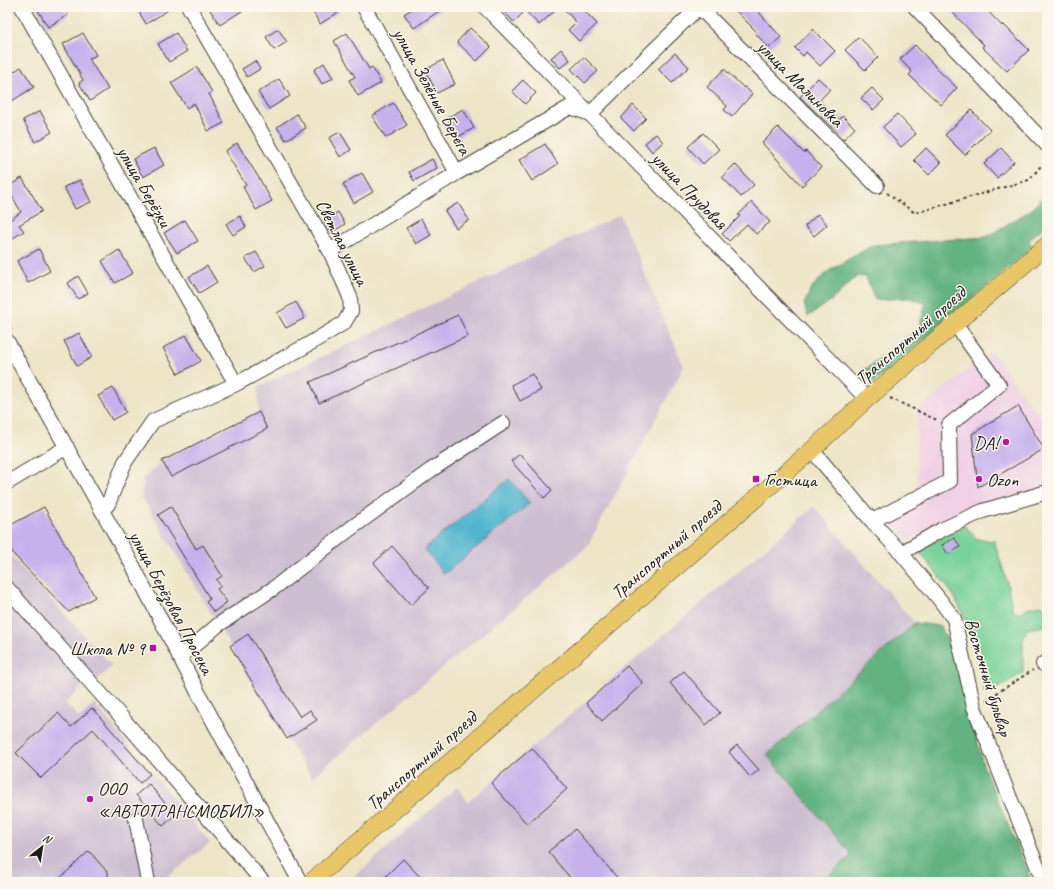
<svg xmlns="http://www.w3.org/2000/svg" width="1054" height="889" font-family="Caveat,sans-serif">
<rect width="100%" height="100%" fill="#fbf7ec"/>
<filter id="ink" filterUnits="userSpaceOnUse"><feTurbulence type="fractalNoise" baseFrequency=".025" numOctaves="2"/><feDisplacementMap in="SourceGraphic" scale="8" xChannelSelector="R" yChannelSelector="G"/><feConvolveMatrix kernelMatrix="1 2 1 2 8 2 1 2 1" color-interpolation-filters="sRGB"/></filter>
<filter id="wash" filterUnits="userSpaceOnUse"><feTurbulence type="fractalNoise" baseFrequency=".012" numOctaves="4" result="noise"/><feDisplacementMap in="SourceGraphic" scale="16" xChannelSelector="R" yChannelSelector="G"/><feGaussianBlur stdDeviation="0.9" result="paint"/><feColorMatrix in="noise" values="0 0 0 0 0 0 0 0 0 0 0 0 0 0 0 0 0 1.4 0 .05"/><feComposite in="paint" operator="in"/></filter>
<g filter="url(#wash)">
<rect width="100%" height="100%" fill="#eee5c7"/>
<path fill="#f0d0e5" d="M991,351L1047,427V486L986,503L908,541L880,510L917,492V410Z"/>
<path fill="#cebed2" d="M620,215L684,367L587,547L312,777L280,729L142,497L143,478L162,461L259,412L258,387Z
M814,507L915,623L767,755L852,856L821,882H348L457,787L468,802Z
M7,551L112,666L96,681L89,680L65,703L79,718L94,703L210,843L161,882H7Z"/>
<path fill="#78d198" stroke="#4a765a" d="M964,525L977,539L994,541L1007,582L1013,612L1021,613L1027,608L1041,605L1047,609V620L1045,626L1027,629L1023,641V673L993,691L984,692L983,655L953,594L919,551Z"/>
<path fill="#62b380" stroke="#3f684e" d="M1047,168V226H1045L1029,240L1033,247L871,385L862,371L881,359L919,328L926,303L909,298L875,300L866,277L857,276L832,300L808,317L804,304L812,287L830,270L873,245L986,237L1031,210L1045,194L1041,176Z
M915,623L941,626L965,687L983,765L1032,882H821L852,855L767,755Z"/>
<path fill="#50b5cf" stroke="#366876" d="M509,479L530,503L444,574L424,549Z"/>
<g id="blocks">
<path fill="#c6b1ec" d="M36,7H63L68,15L48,27Z
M136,7H173L146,24Z
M208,7H248L220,25Z
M310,7H347L320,24Z
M415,7H445L414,28L404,14Z
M509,7H518L523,13L514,22L504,12Z
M522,7H559L539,25Z
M562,7H581L597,24L579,41L568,30L576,22Z
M732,7H754L781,37L769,48L755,33L757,32Z
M947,7H984L1002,26L1003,24L1029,50L1007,71L982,47L984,45Z
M470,28L491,47L477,61L457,42Z
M278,29L287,42L274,50L266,37Z
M813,29L835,51L820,66L806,52L803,56L795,48Z
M83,33L96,55L89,59L108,89L90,101L79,83L83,80L63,44Z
M176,33L187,51L169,62L158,44Z
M347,33L369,69L372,67L381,83L358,96L349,80L355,77L334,41Z
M859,37L878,57L865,70L845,50Z
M915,45L934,65V66L957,88L941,105L909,75L912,72L900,59Z
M561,49L570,60L560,68L551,58Z
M675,53L689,67L672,83L658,69Z
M584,57L598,71L585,83L571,69Z
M443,60L455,84L437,93L425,70Z
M255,61L260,69L247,77L242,69Z
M324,63L333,78L322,84L314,70Z
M21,67L34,87L12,101L7,94V76Z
M197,67L212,92L209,94L224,123L208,131L194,103L187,108L171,83Z
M724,69L744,88L745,87L752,94L732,117L724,110L727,106L707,87Z
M818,78L830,89L819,101L839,120L843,116L855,128L844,139L800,97Z
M279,79L290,96L269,109L258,92Z
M523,80L536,93L525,104L512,91Z
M872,88L884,100L873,110L861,98Z
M393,103L407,125L386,138L372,116Z
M633,105L646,118L634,131L621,118Z
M463,109L474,128L458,137L447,118Z
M971,110L990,130L965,155L945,135Z
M40,111L52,132L35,142L23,120Z
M297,114L306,128L286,140L277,127Z
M897,114L916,134L901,147L883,127Z
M778,127L804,153L806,151L821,167L802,186L762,143Z
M340,132L351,150L340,157L329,138Z
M703,133L719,149L703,164L688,147Z
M656,134L663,142L652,152L645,143Z
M237,143L259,178L272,201L256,210L243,187L246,185L225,151Z
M545,144L558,164L532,181L519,160Z
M154,148L164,165L143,177L133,159Z
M926,148L941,163L929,175L914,160Z
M1001,148L1014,162L997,178L984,164Z
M432,159L437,168L414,181L409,172Z
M735,164L754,185L741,197L722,177Z
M362,173L373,192L354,203L343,184Z
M22,178L42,211L19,225L24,231L7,242V222L21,212L7,187Z
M80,180L91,202L75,209L64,187Z
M752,202L770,222L756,234L747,224L729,241L722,234L740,216L738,215Z
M458,203L469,220L456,228L445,211Z
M338,212L345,224L331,233L324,221Z
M818,214L827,225L814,236L805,226Z
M240,216L246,227L233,235L226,224Z
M421,219L431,235L416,244L406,228Z
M185,220L198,241L177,253L164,233Z
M39,249L50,271L28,283L17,261Z
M119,250L133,273L115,283L102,261Z
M256,252L265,266L254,272L245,258Z
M207,266L217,282L199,293L189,277Z
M78,276L88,293L78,299L68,283Z
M296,302L305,318L286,328L277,313Z
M458,315L468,336L319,403L310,382Z
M79,333L92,357L77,366L64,341Z
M186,335L201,361L178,374L163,348Z
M532,374L541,390L520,401L511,385Z
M113,388L126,412L112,420L98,396Z
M1018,406L1044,449L978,487L972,434Z
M259,412L267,429L171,477L162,461Z
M520,454L552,490L544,498L511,461Z
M44,507L95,597L69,612L14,555L7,541V527Z
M171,507L196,549L203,545L222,576L216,580L221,586L217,589L227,602L214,612L206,602L210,599L158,515Z
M955,538L960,547L948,554L942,545Z
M392,546L429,588L411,605L374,563Z
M248,634L300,717L310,710L317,720L287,739L230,646Z
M627,666L643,683L602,721L586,703Z
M684,671L720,713L706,725L670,683Z
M92,708L150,774L140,783L93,729L41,778L16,753L58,713L71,727Z
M737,745L759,770L750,777L729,752Z
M532,748L567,789L527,824L491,783Z
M149,784L175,815L163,826L136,795Z
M575,829L621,882H574L548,852Z
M89,851L109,874L101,882H56Z
M403,859L425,882H380Z"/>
</g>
</g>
<g filter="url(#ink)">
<use href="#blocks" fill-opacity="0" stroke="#3c3a36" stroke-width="1"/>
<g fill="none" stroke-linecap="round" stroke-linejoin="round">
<g stroke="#3c3a36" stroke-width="16">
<path id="minor" d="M22,7L236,384
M364,7L457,173
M485,7L590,114L867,399
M699,7L877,186
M915,7L1047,145
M330,251L457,173L570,107L590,114L649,55L699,7
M7,341L133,566L204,704L300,882
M812,450L872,521L901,553L940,600L954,619L974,707L1039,871L1046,882
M7,483L67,447
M102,511L108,504L125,462L153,421L236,384L304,347L344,323L351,311L350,297L330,251L189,7
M872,521L950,481L949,425L999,385L955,324
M901,553L941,530L983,511L1047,492
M7,588L117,712L263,882
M179,656L190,649L218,625L274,588L350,529L431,470L503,423
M1043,664L1047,662
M136,819L148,882"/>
</g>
<g stroke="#3c3a36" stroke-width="18">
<path id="major" d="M311,882L812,450L867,399L1047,245"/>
</g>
<path stroke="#3c3a36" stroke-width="2" stroke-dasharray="3 3" stroke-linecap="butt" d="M887,193L915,213L1029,180L1047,159
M7,321L12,330
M890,398L937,420
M986,700L1033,670"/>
<use href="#minor" stroke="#fff" stroke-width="14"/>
<use href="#major" stroke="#e9c769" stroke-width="17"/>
</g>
</g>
<g fill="#b5179e" stroke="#fbf7ec" stroke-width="1.5">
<circle cx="1006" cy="442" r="4"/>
<rect x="752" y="475" width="8" height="8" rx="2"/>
<circle cx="979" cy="479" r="4"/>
<rect x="149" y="644" width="8" height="8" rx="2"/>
<circle cx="90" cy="799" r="4"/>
</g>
<g text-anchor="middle" stroke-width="3" stroke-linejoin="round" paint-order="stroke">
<g font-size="19" fill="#1c1c1c" stroke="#fbf7ec">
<text transform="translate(801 83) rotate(45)" y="7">улица Малиновка</text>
<text transform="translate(433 91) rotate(61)" y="7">улица Зелёные Берега</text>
<text transform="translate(145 186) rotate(60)" y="7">улица Берёзки</text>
<text transform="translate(690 190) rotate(46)" y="7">улица Прудовая</text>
<text transform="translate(343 242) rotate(63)" y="7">Светлая улица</text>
<text transform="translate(910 335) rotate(-41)" y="7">Транспортный проезд</text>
<text transform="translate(666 549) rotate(-41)" y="7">Транспортный проезд</text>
<text transform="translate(172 602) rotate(62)" y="7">улица Берёзовая Просека</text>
<text transform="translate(989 677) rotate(73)" y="7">Восточный бульвар</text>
<text transform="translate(421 760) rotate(-41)" y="7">Транспортный проезд</text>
</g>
<g font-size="19" fill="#1c1c1c" stroke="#fbf7ec" text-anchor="start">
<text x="998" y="449" text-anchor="end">DA!</text>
<text x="764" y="486">Гостица</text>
<text x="987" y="486">Ozon</text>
<text x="145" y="655" text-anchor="end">Школа № 9</text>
<text x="98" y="795">ООО<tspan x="98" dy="22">«АВТОТРАНСМОБИЛ»</tspan></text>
</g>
</g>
<rect width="1054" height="889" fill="none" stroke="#fbf7ec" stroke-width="24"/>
<g transform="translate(42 847) rotate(30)" stroke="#fbf7ec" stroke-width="3" paint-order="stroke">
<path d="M0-3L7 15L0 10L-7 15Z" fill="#1c1c1c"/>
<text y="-6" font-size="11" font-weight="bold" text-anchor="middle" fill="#1c1c1c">N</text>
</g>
</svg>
